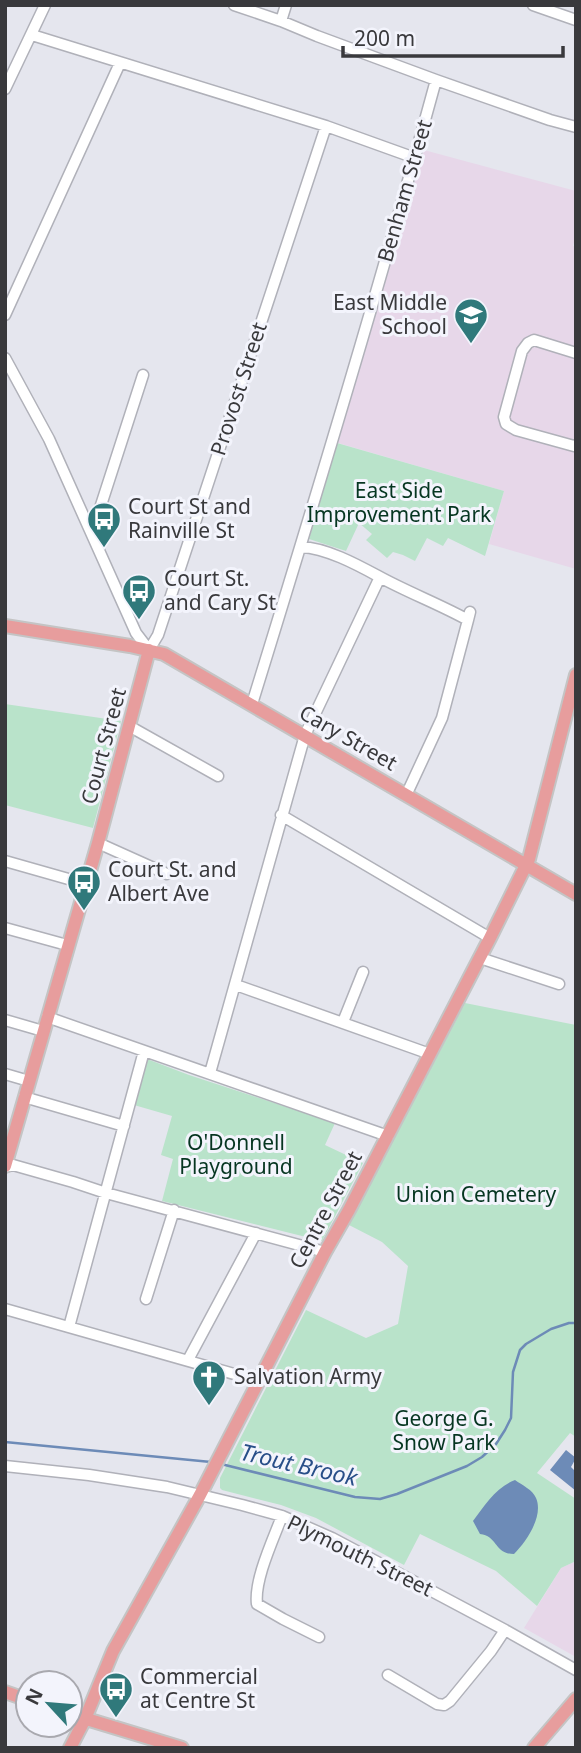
<svg xmlns="http://www.w3.org/2000/svg" width="581" height="1753" font-family="'Noto Sans',sans-serif">
<rect width="100%" height="100%" fill="#e5e6ee"/>
<path fill="#e7d7e9" d="M424,150L576,191V235L573,246L576,247V569L489,544L504,491L338,443Z
M576,1561V1657L524,1628L561,1568Z"/>
<path fill="#b9e3ca" d="M337,443L504,491L485,556L448,538L443,546L427,538L415,561L403,555L393,552L387,558L366,540L372,534L359,523L346,551L309,539Z
M5,704L121,721L93,828L5,805Z
M465,1003L576,1025V1437L570,1433L537,1473L576,1499V1561L561,1568L537,1606L496,1571L420,1534L404,1565L316,1518L281,1505L222,1490L220,1488V1478L306,1310L366,1338L398,1324L408,1266L382,1242L349,1225Z
M147,1059L189,1075L335,1123L325,1145L363,1163L322,1241L162,1201L173,1159L161,1155L172,1116L134,1105Z"/>
<path fill="#6d8bb7" d="M566,1450L576,1458L571,1467L576,1472V1491L550,1470Z
M515,1480C522,1485 533,1490 536,1498C544,1516 526,1542 514,1554C494,1554 498,1536 480,1534L473,1521C485,1505 496,1487 515,1480Z"/>
<g fill="none" stroke-linecap="round" stroke-linejoin="round">
<path stroke="#6d8bb7" stroke-width="2.5" d="M5,1442L211,1462
M221,1464L355,1497L380,1499L397,1494L467,1466L482,1457L496,1444L505,1430L511,1418L513,1372L520,1350L526,1344L551,1329L569,1323H576"/>
<g stroke="#b0b1b9" stroke-width="13">
<path id="minor" d="M234,5L281,21L317,36L436,80L550,120L576,127
M533,5L576,20
M281,21L286,5
M32,35L326,126L415,158
M5,89L45,5
M5,315L120,63
M576,353L534,340L528,343L522,351L504,417L506,424L516,430L574,446L576,445
M5,358L49,439L136,633L149,650L158,635L326,126
M92,533L143,375
M301,547C326,548 356,564 378,576C407,592 439,604 468,620L470,612
M252,704C316,497 379,289 436,80
M129,726L218,776
M405,794L409,789L442,718L468,620
M281,815L490,938
M98,843L167,874
M5,861L86,884
M5,928L67,945
M480,958L559,984
M236,985L430,1054
M47,1017L388,1136
M5,1020L43,1031
M343,1022L363,972
M210,1073L305,735L380,577
M5,1074L29,1081
M24,1097L124,1126
M5,1167L13,1165L73,1182L106,1193L325,1252
M146,1299L174,1210
M5,1309L259,1381
M69,1327L144,1051
M188,1360L256,1233
M5,1466L89,1475L167,1487L242,1505L282,1516L332,1538L505,1630L576,1670
M282,1516C273,1540 254,1580 257,1604L283,1619L319,1637
M388,1675L437,1704L444,1705L450,1701L491,1651L505,1630"/>
</g>
<g stroke="#c4c4c4" stroke-width="16">
<path id="major" d="M5,626L130,646L164,654L576,894
M5,1166L98,843L149,650
M5,1692L28,1700
M70,1714L182,1748
M70,1748L85,1719L113,1651L200,1495L325,1252L349,1210L490,938L529,859L576,675
M534,1748L576,1699"/>
</g>
<use href="#minor" stroke="#fff" stroke-width="10"/>
<use href="#major" stroke="#e79d9d" stroke-width="12"/>
</g>
<defs>
<g id="school-pin" transform="scale(1.75)"><path d="M0 17L-7.5 6A9.5 9.5 0 1 1 7.5 6Z" fill="#30797b" stroke="#f3f4fc"/><path d="M0-5L7-2L0 1L-7-2ZM-4 1L0 2.5L4 1V4Q0 6-4 4Z" fill="#fff"/></g>
<g id="bus-pin" transform="scale(1.75)"><path d="M0 17L-7.5 6A9.5 9.5 0 1 1 7.5 6Z" fill="#30797b" stroke="#f3f4fc"/><path d="M-5-6H5V4H4V6H2V4H-2V6H-4V4H-5ZM-3.5-4V0h7V-4ZM-3.5 1.2v1.5H-2V1.2ZM2 1.2v1.5H3.5V1.2Z" fill="#fff"/></g>
<g id="church-pin" transform="scale(1.75)"><path d="M0 17L-7.5 6A9.5 9.5 0 1 1 7.5 6Z" fill="#30797b" stroke="#f3f4fc"/><path d="M-1.2-6h2.4v3.5h3.3v2.4h-3.3V6h-2.4V-.1h-3.3v-2.4h3.3Z" fill="#fff"/></g>
</defs>
<g fill-rule="evenodd">
<use href="#school-pin" x="471" y="315"/>
<use href="#bus-pin" x="104" y="519"/>
<use href="#bus-pin" x="139" y="591"/>
<use href="#bus-pin" x="84" y="882"/>
<use href="#church-pin" x="209" y="1377"/>
<use href="#bus-pin" x="116" y="1689"/>
</g>
<g text-anchor="middle" stroke-width="6" stroke-linejoin="round" paint-order="stroke">
<g font-size="21" fill="#39393c" stroke="#f3f4fc">
<text transform="translate(405 191) rotate(-74)" y="7">Benham Street</text>
<text transform="translate(239 389) rotate(-72)" y="7">Provost Street</text>
<text transform="translate(348 738) rotate(30)" y="7">Cary Street</text>
<text transform="translate(104 746) rotate(-75)" y="7">Court Street</text>
<text transform="translate(326 1210) rotate(-62)" y="7">Centre Street</text>
<text transform="translate(360 1556) rotate(26)" y="7">Plymouth Street</text>
</g>
<g font-size="21" fill="#39393c" stroke="#f3f4fc" text-anchor="start">
<text x="447" y="310" text-anchor="end">East Middle<tspan x="447" dy="24">School</tspan></text>
<text x="128" y="514">Court St and<tspan x="128" dy="24">Rainville St</tspan></text>
<text x="164" y="586">Court St.<tspan x="164" dy="24">and Cary St</tspan></text>
<text x="108" y="877">Court St. and<tspan x="108" dy="24">Albert Ave</tspan></text>
<text x="234" y="1384">Salvation Army</text>
<text x="140" y="1684">Commercial<tspan x="140" dy="24">at Centre St</tspan></text>
</g>
<g font-size="21" fill="#063621" stroke="#f3f4fc">
<text x="399" y="498">East Side<tspan x="399" dy="24">Improvement Park</tspan></text>
<text x="236" y="1150">O'Donnell<tspan x="236" dy="24">Playground</tspan></text>
<text x="476" y="1202">Union Cemetery</text>
<text x="444" y="1426">George G.<tspan x="444" dy="24">Snow Park</tspan></text>
</g>
<g font-size="23" font-style="italic" fill="#284e88" stroke="#f3f4fc">
<text transform="translate(299 1465) rotate(13)" y="8">Trout Brook</text>
</g>
</g>
<rect width="581" height="1753" fill="none" stroke="#39393c" stroke-width="14"/>
<g transform="translate(49 1704) rotate(296)"><circle r="33" fill="#f3f4fc" stroke="#a9a9af" stroke-width="2"/>
<path d="M0-5L12 26L0 18L-12 26Z" fill="#30797b"/>
<text y="-10" font-size="19" font-weight="bold" text-anchor="middle" fill="#39393c">N</text>
</g>
<path d="M343 46v10h220v-10" fill="none" stroke="#39393c" stroke-width="3.5"/>
<text x="354" y="46" font-size="21" fill="#39393c" stroke="#f3f4fc" stroke-width="5" paint-order="stroke">200 m</text>
</svg>
